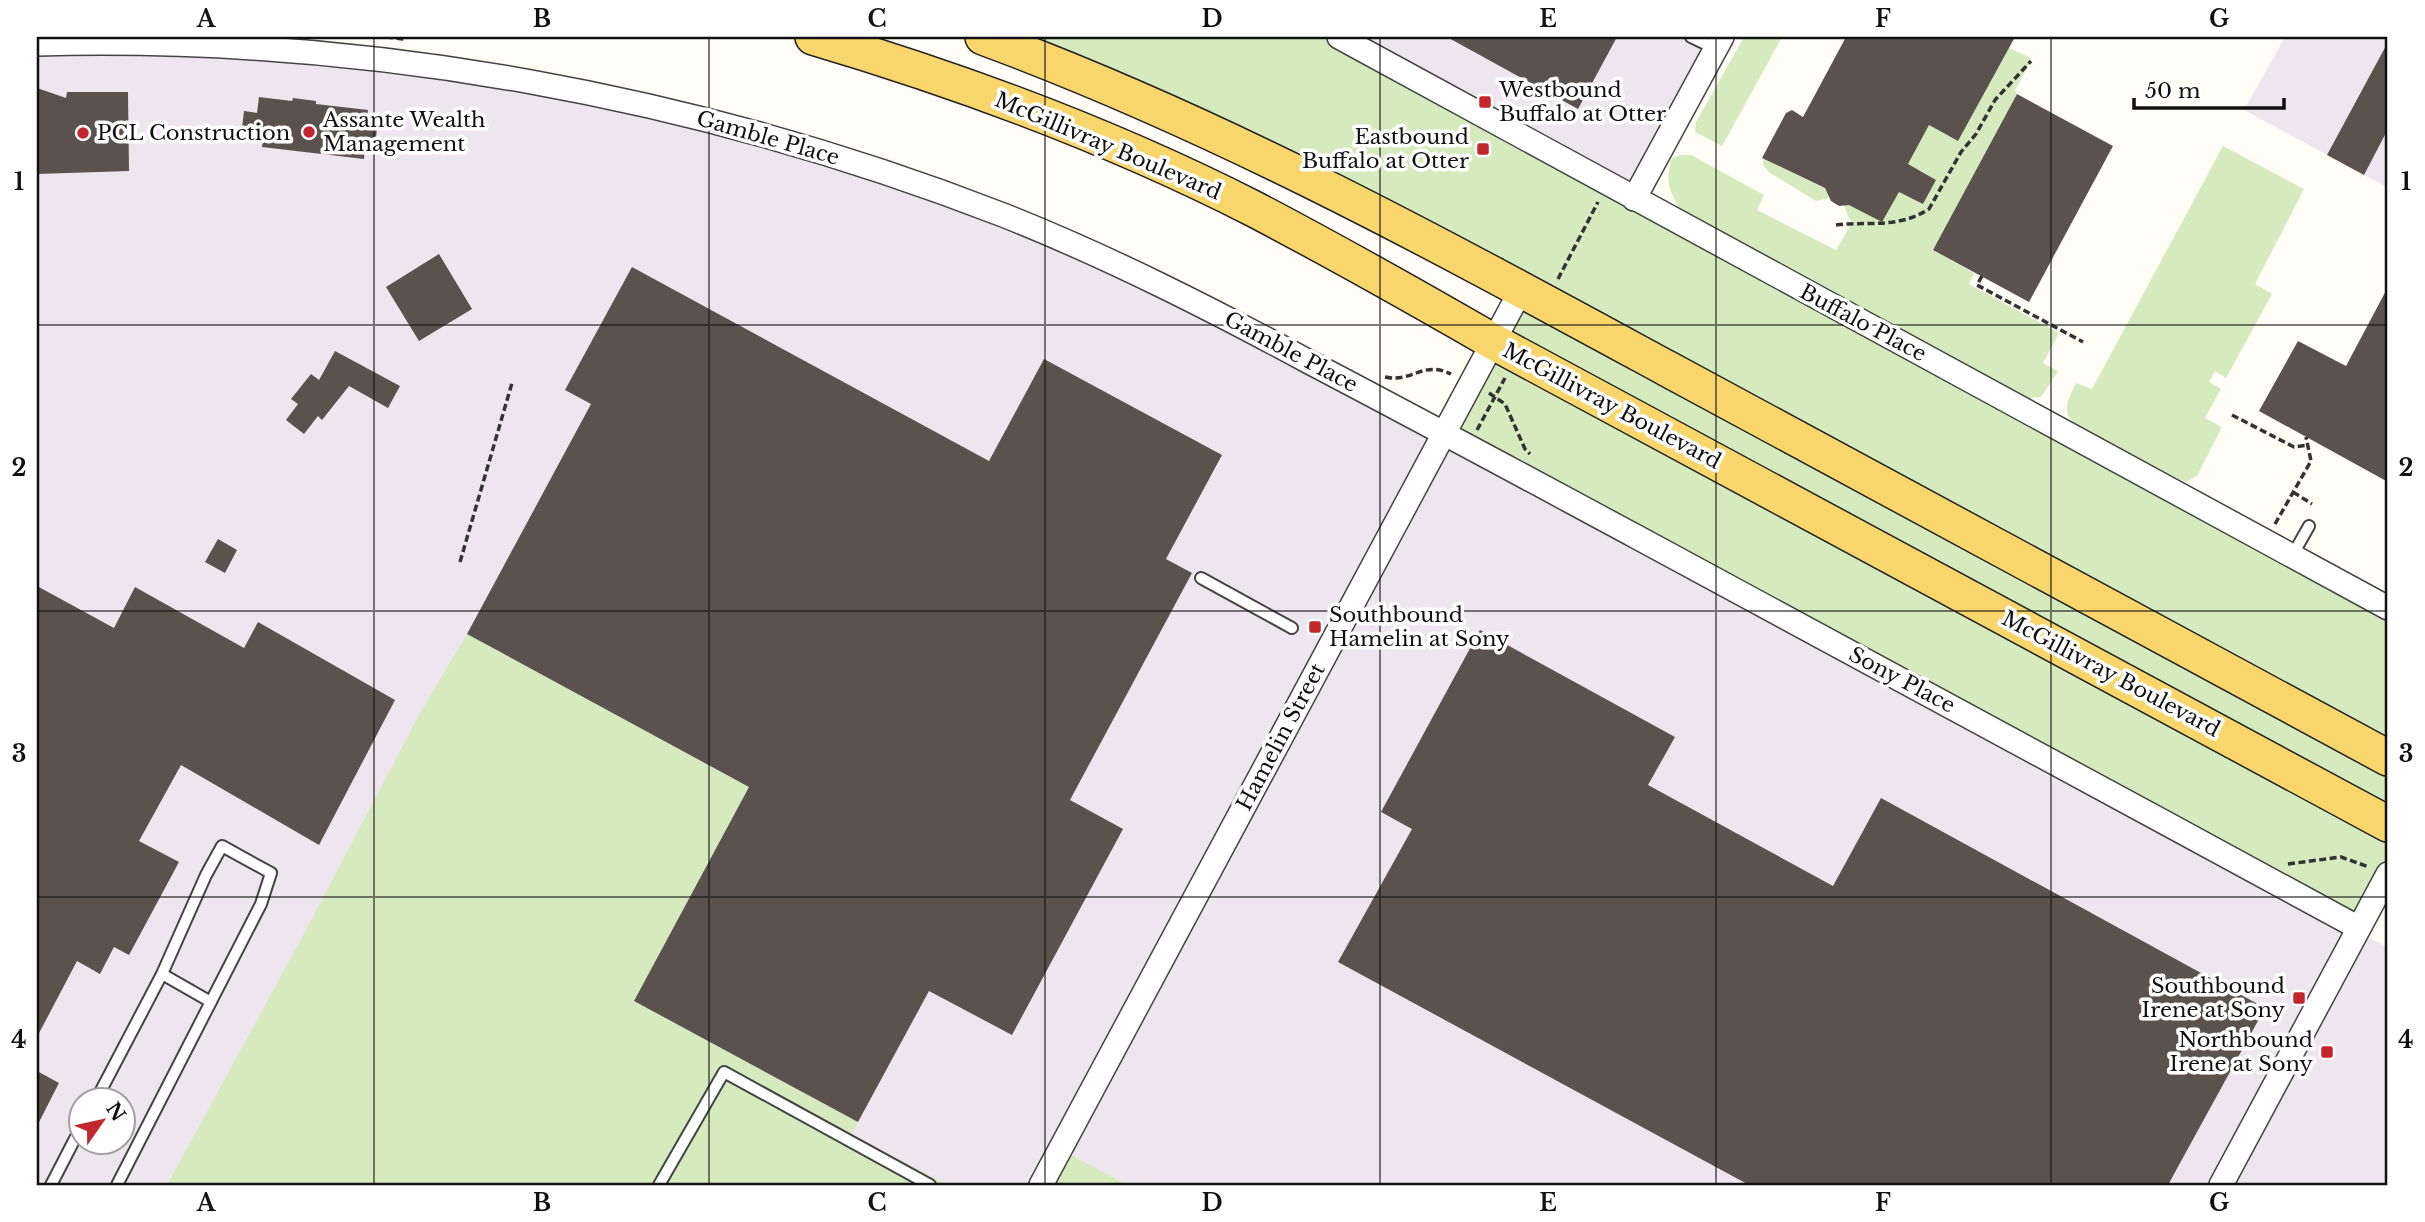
<svg xmlns="http://www.w3.org/2000/svg" width="2425" height="1222" font-family="'Libre Baskerville',serif">
<rect width="100%" height="100%" fill="#fffdf5"/>
<path fill="#eee6ef" fill-rule="evenodd" d="M1339,37H1722L1634,199Z
M2285,37H2388V188L2244,110Z
M37,44L315,52L757,134L1110,261L2234,860L2388,948V1185H1127L1060,1150L1041,1185H37ZM80,1100H122V1142H80Z"/>
<path fill="#d5ebbd" d="M983,37H1339L2388,608V874L2359,928L1444,433L1521,290Z
M1744,37H1782L1722,146L1695,132L1696,122Z
M2009,48L2029,57L2031,61L2015,90L2017,94L1933,250L1974,273L1969,284L2059,333L2043,363L2058,371L2041,397L2029,398L2023,395L1682,212C1670,194 1664,179 1672,158L1681,155H1691L1764,195L1757,210L1836,250L1853,221L1849,219L1844,205L1896,190L1923,204L1936,180L1917,169L1903,173L1929,125L1958,141Z
M2223,146L2304,189L2255,284L2272,294L2226,378L2215,371L2209,382L2221,389L2205,418L2220,426L2221,429L2197,476L2185,482L2075,424C2060,411 2069,399 2076,383L2092,389Z
M1764,154L1765,159L1832,192L1829,198L1816,201L1770,173L1763,165Z
M467,634L749,787L634,1001L858,1122L851,1134L948,1185H167L306,930L420,713Z
M1060,1149L1127,1185H1041Z"/>
<path fill="#5a524d" d="M1447,37H1617L1578,109Z
M1846,37H2015L1958,141L1929,125L1908,164L1936,180L1923,204L1899,192L1882,222L1849,205L1839,206L1831,201L1825,188L1762,158L1786,113L1792,110L1803,117Z
M2388,42V129L2364,175L2327,155Z
M37,88L66,98L67,92H128L129,171L37,174Z
M2017,94L2113,146L2029,302L1933,250Z
M259,97L292,101L293,98L316,101V104L368,110L366,127L377,128L375,147L365,146L364,159L262,147L263,138L241,136L244,111L257,113Z
M439,254L472,309L419,341L386,287Z
M632,267L989,461L1044,359L1222,455L1166,559L1192,573L1070,800L1123,829L1012,1035L929,991L858,1122L634,1001L749,787L467,634L591,404L565,390Z
M2388,287V482L2259,411L2298,341L2346,366Z
M335,351L400,386L388,408L349,386L322,420L318,416L304,434L286,420L298,404L291,399L311,374L319,380Z
M218,539L237,550L225,573L205,562Z
M37,586L114,628L135,587L244,648L258,622L395,700L319,845L181,765L139,841L179,862L129,955L114,947L100,974L77,961L37,1037Z
M1480,630L1675,737L1648,785L1833,886L1881,798L2265,1008L2168,1185H1749L1338,962L1412,829L1381,812Z
M37,1071L59,1083L37,1126Z"/>
<g fill="none" stroke-linecap="round" stroke-linejoin="round">
<g stroke="#444" stroke-width="14">
<path id="lane" d="M1691,37L1716,49
M2292,556L2309,526
M1201,578L1292,628
M162,974L211,1002
M96,1100L162,974L206,875L222,846L271,873L261,904L117,1185
M51,1185L80,1129
M659,1185L724,1072L930,1185"/>
</g>
<g stroke="#444" stroke-width="26">
<path id="street" d="M1339,37L2388,608
M37,44C366,35 697,96 1003,215C1109,257 1211,309 1311,363C1420,420 1527,478 1635,536C1877,667 2118,797 2359,928
M1634,199L1722,37
M1041,1185L1521,290
M2221,1185L2388,874"/>
</g>
<g stroke="#222" stroke-width="38">
<path id="primary" d="M813,37C965,82 1115,138 1256,210C1336,252 1414,296 1492,341L2388,824
M983,37C1222,125 1445,248 1668,369C1908,499 2148,629 2388,758"/>
</g>
<path stroke="#333" stroke-width="3.5" stroke-dasharray="7 3.5" stroke-linecap="butt" d="M386,37L404,39
M1836,225C1869,221 1898,229 1929,209L1961,152L1976,134L1995,100L2031,61
M1982,276L1977,285L2083,342
M1558,279L1598,202
M1385,377C1413,383 1422,360 1451,374
M1489,393L1505,404L1525,449L1530,454
M2232,415L2294,447L2308,445
M1477,430L1505,378
M2293,492L2312,504
M2275,524L2311,461L2306,437
M460,562L512,383
M2288,864L2341,857L2369,867"/>
<use href="#lane" stroke="#fff" stroke-width="10"/>
<use href="#street" stroke="#fff" stroke-width="23"/>
<use href="#primary" stroke="#f9d66b" stroke-width="35"/>
</g>
<path fill="none" stroke="#111" stroke-width="2" stroke-opacity="0.55" d="M374,37V1185M709,37V1185M1045,37V1185M1380,37V1185M1716,37V1185M2051,37V1185M37,325H2388M37,611H2388M37,897H2388"/>
<g fill="#c4262e" stroke="#fff" stroke-width="2.5">
<rect x="1478" y="95" width="14" height="14" rx="3.5"/>
<circle cx="309" cy="132" r="7"/>
<circle cx="83" cy="133" r="7"/>
<rect x="1476" y="142" width="14" height="14" rx="3.5"/>
<rect x="1308" y="620" width="14" height="14" rx="3.5"/>
<rect x="2292" y="991" width="14" height="14" rx="3.5"/>
<rect x="2320" y="1045" width="14" height="14" rx="3.5"/>
</g>
<g text-anchor="middle" stroke-width="7" stroke-linejoin="round" paint-order="stroke">
<g font-size="21" fill="#111" stroke="#fff" text-anchor="start">
<text x="1499" y="97">Westbound<tspan x="1499" dy="24">Buffalo at Otter</tspan></text>
<text x="323" y="127">Assante Wealth<tspan x="323" dy="24">Management</tspan></text>
<text x="97" y="140">PCL Construction</text>
<text x="1469" y="144" text-anchor="end">Eastbound<tspan x="1469" dy="24">Buffalo at Otter</tspan></text>
<text x="1329" y="622">Southbound<tspan x="1329" dy="24">Hamelin at Sony</tspan></text>
<text x="2285" y="993" text-anchor="end">Southbound<tspan x="2285" dy="24">Irene at Sony</tspan></text>
<text x="2313" y="1047" text-anchor="end">Northbound<tspan x="2313" dy="24">Irene at Sony</tspan></text>
</g>
<g font-size="21" fill="#111" stroke="#fff">
<text transform="translate(768 138) rotate(16)" y="7">Gamble Place</text>
<text transform="translate(1108 146) rotate(23)" y="7">McGillivray Boulevard</text>
<text transform="translate(1863 323) rotate(28)" y="7">Buffalo Place</text>
<text transform="translate(1291 352) rotate(28)" y="7">Gamble Place</text>
<text transform="translate(1612 406) rotate(28)" y="7">McGillivray Boulevard</text>
<text transform="translate(2111 674) rotate(28)" y="7">McGillivray Boulevard</text>
<text transform="translate(1902 680) rotate(28)" y="7">Sony Place</text>
<text transform="translate(1281 737) rotate(-62)" y="7">Hamelin Street</text>
</g>
</g>
<rect width="2425" height="1222" fill="none" stroke="#ffffff" stroke-width="77"/>
<g transform="translate(102 1121) rotate(56)"><circle r="33" fill="#ffffff" stroke="#a0a0a0" stroke-width="2"/>
<path d="M0-5L12 26L0 18L-12 26Z" fill="#c4262e"/>
<text y="-10" font-size="19" font-weight="bold" text-anchor="middle" fill="#111111">N</text>
</g>
<path d="M2134 98v10h150v-10" fill="none" stroke="#111111" stroke-width="3.5"/>
<text x="2145" y="98" font-size="21" fill="#111111" stroke="#ffffff" stroke-width="5" paint-order="stroke">50 m</text>
<rect x="38" y="38" width="2348" height="1146" fill="none" stroke="#111" stroke-width="2.5"/>
<g font-size="23" text-anchor="middle" font-weight="bold" fill="#111">
<text x="206" y="27">A</text>
<text x="542" y="27">B</text>
<text x="877" y="27">C</text>
<text x="1212" y="27">D</text>
<text x="1548" y="27">E</text>
<text x="1883" y="27">F</text>
<text x="2219" y="27">G</text>
<text x="19" y="190">1</text>
<text x="2406" y="190">1</text>
<text x="19" y="476">2</text>
<text x="2406" y="476">2</text>
<text x="19" y="762">3</text>
<text x="2406" y="762">3</text>
<text x="19" y="1048">4</text>
<text x="2406" y="1048">4</text>
<text x="206" y="1211">A</text>
<text x="542" y="1211">B</text>
<text x="877" y="1211">C</text>
<text x="1212" y="1211">D</text>
<text x="1548" y="1211">E</text>
<text x="1883" y="1211">F</text>
<text x="2219" y="1211">G</text>
</g>
</svg>
